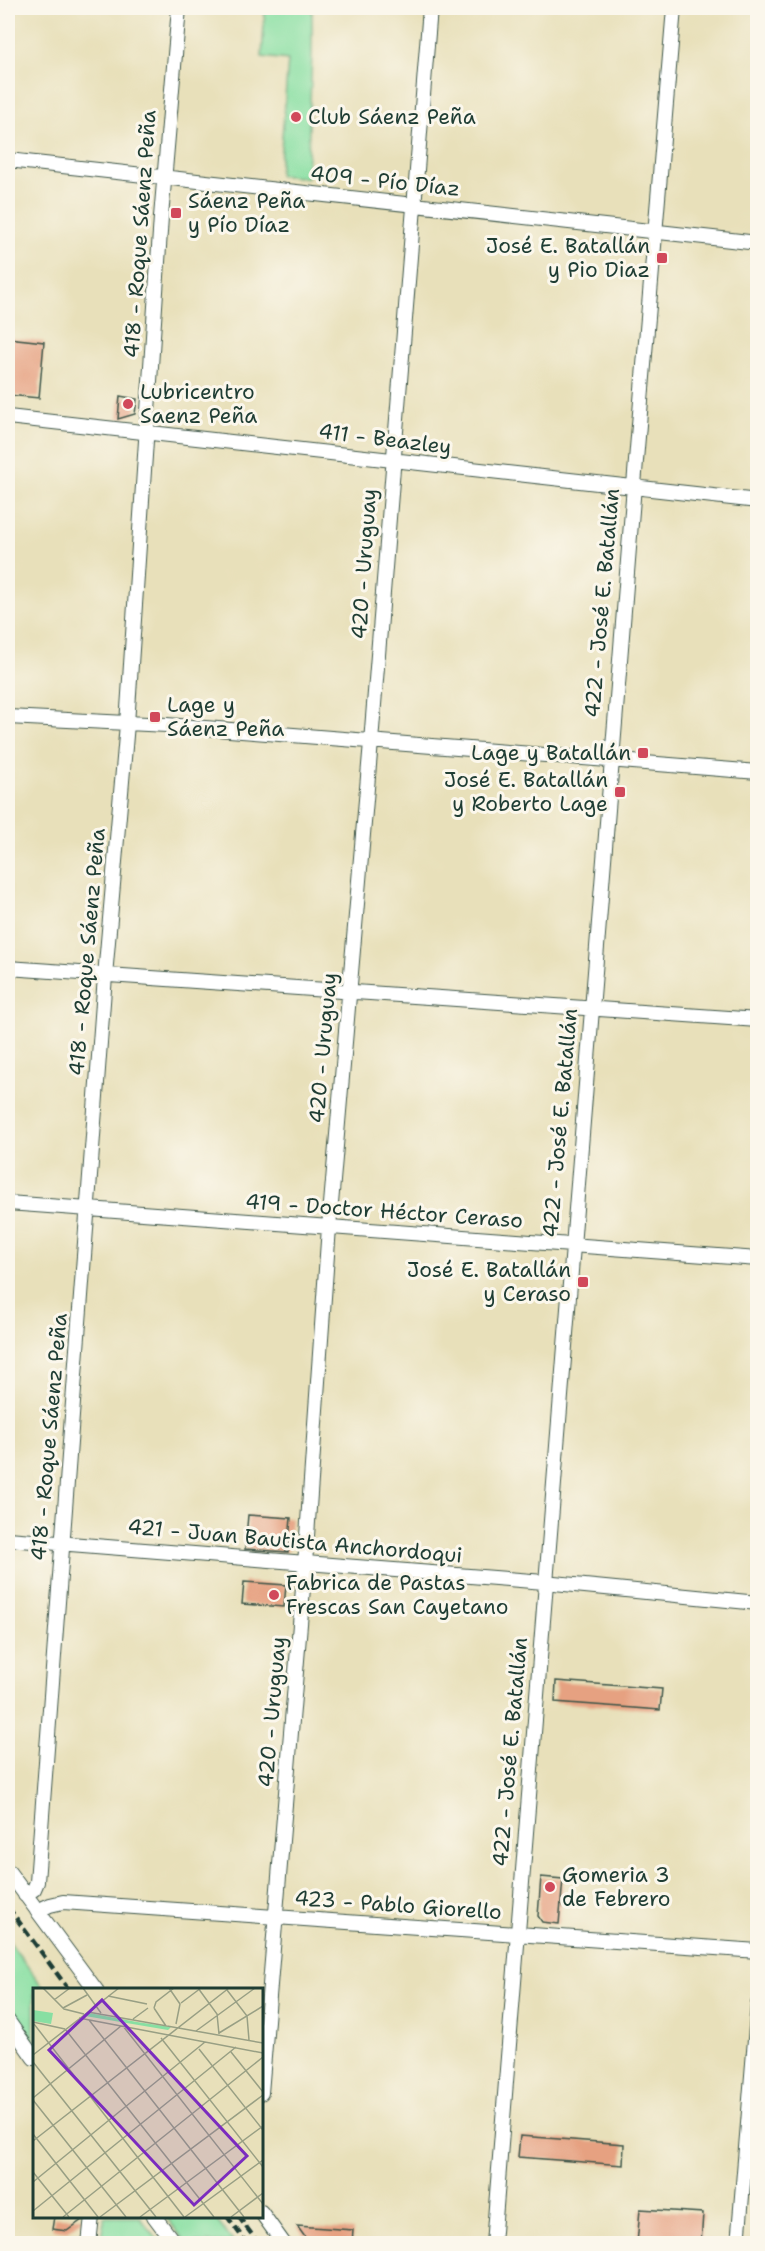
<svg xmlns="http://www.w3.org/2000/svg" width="765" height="2251" font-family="'Shantell Sans',sans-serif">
<rect width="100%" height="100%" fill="#fbf7ec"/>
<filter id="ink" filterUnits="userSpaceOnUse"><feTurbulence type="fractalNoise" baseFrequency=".0167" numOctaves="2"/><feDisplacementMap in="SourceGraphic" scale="12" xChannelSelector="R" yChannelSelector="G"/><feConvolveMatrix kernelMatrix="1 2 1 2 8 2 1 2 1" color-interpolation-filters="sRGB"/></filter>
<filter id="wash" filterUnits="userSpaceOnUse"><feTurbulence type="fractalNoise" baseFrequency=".008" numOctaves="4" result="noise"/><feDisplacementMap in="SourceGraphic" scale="24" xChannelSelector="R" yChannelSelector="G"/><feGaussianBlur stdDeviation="1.35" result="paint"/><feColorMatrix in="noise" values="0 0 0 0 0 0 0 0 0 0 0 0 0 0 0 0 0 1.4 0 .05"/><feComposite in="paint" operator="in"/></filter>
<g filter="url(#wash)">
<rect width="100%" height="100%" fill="#e8e0ba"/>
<path fill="#88dfa2" stroke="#548e6b" stroke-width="1.5" d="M265,8H312V53L307,178L279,175L288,60L262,57Z
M8,1940L45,1990H34V2043L8,2008Z
M140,2217L160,2243L114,2244L100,2241L105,2217Z
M166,2217H214L234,2243H186Z"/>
<g id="blocks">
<path fill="#e6a181" d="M8,338L44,342L39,398L8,395Z
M120,396L137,399L135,414L118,419Z
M248,1515L291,1518L288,1552L245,1549Z
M244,1582L286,1585L284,1607L242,1604Z
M556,1681L662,1689L660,1710L555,1702Z
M541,1877L563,1879L559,1924L542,1922L538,1916Z
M520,2136L624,2144L623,2165L518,2157Z
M640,2209L703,2213L701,2244H637Z
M54,2217H83V2219L67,2231L52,2229Z
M297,2226L353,2230L352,2244H310Z"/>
</g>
</g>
<g filter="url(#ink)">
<use href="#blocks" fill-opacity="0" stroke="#3d5548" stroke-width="1.5"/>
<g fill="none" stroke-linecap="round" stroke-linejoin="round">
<g stroke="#3d5548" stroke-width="16">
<path id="street" d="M8,160L758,243
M8,417L758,501
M8,717L167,725L758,772
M8,968L758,1020
M8,1203L758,1259
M8,1539L544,1582L758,1603
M8,1871L96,1990
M25,1895L34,1889L37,1882L105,976L127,724L161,217L179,8
M37,1911L50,1905L63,1902L758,1951
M8,2021L34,2058
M261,2093L305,1564L329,1227L371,742L430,8
M261,2212L284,2244
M154,2216L175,2244
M89,2244L92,2216
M493,2244C550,1498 611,753 674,8
M738,2244L758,2003"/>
</g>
<g stroke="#3d5548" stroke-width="21">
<path id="secondary" d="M8,2243L11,2244"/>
</g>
<use href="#street" stroke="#fff" stroke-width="14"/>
<use href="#secondary" stroke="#f9e7c3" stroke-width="18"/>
<path stroke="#1f3d34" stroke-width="4.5" stroke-dasharray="9 4.5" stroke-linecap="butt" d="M8,1907L69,1990
M227,2216L247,2244
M238,2216L259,2244"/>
</g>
</g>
<g fill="#d1495b" stroke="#fbf7ec" stroke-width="2">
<circle cx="296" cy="117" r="6"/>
<rect x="170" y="207" width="12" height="12" rx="3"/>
<rect x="656" y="252" width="12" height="12" rx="3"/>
<circle cx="128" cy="404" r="6"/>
<rect x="149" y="711" width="12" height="12" rx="3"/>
<rect x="637" y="747" width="12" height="12" rx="3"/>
<rect x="614" y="786" width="12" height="12" rx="3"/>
<rect x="577" y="1276" width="12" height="12" rx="3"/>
<circle cx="274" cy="1595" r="6"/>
<circle cx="550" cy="1887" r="6"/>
</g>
<g text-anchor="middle" stroke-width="6" stroke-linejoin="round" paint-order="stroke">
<g font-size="21" fill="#1f3d34" stroke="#fbf7ec" text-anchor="start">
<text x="308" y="124">Club Sáenz Peña</text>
<text x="188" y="208">Sáenz Peña<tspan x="188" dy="24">y Pío Díaz</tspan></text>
<text x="650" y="253" text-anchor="end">José E. Batallán<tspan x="650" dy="24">y Pio Diaz</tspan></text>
<text x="140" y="399">Lubricentro<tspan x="140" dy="24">Saenz Peña</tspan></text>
<text x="167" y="712">Lage y<tspan x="167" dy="24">Sáenz Peña</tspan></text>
<text x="631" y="760" text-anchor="end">Lage y Batallán</text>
<text x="608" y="787" text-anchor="end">José E. Batallán<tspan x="608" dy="24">y Roberto Lage</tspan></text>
<text x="571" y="1277" text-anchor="end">José E. Batallán<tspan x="571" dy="24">y Ceraso</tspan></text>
<text x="286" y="1590">Fabrica de Pastas<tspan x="286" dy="24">Frescas San Cayetano</tspan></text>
<text x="562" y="1882">Gomeria 3<tspan x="562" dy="24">de Febrero</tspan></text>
</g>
<g font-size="21" fill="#1f3d34" stroke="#fbf7ec">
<text transform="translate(385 181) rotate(6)" y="7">409 - Pío Díaz</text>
<text transform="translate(140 234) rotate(-86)" y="7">418 - Roque Sáenz Peña</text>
<text transform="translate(385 439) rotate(7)" y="7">411 - Beazley</text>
<text transform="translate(364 564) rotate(-86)" y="7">420 - Uruguay</text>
<text transform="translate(602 603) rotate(-85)" y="7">422 - José E. Batallán</text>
<text transform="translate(87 952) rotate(-85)" y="7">418 - Roque Sáenz Peña</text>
<text transform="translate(323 1048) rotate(-85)" y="7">420 - Uruguay</text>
<text transform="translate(560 1123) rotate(-85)" y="7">422 - José E. Batallán</text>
<text transform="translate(384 1211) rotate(4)" y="7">419 - Doctor Héctor Ceraso</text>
<text transform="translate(49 1437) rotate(-85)" y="7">418 - Roque Sáenz Peña</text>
<text transform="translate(295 1541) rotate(5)" y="7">421 - Juan Bautista Anchordoqui</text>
<text transform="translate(272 1712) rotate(-85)" y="7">420 - Uruguay</text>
<text transform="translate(510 1752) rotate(-85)" y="7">422 - José E. Batallán</text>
<text transform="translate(398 1905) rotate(4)" y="7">423 - Pablo Giorello</text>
</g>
</g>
<g transform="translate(33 1988)">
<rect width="230" height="230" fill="#e8e0ba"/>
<path d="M0,22L20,25L18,36L0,33ZM56,25L104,34L138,39L135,42L52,28Z" fill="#88dfa2"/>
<path fill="none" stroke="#989f84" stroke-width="1.5" d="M10,0L31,21L51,26M50,0L68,25M136,0L147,16L143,36M165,0L184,26L186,46M194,2L214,28L216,52M75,8L114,16M21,12L37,0M148,15L168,0M30,20L54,7M121,20L123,14L141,0M121,20L133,38M55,24L230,55M46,30L230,65M100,31L115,20M56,32L211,229M0,34L32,41M1,36L151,229M90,38L230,216M32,41L181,229M163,43L222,0M186,45L230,18M128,50L230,179M166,61L230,142M198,64L230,104M0,67L86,0M0,74L123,229M0,110L88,38M0,112L93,229M0,146L65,229M0,153L196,0M0,184L36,229M0,194L172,54M0,223L203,59M30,229L230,69M67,229L230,107M107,229L230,138M152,229L230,172M198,229L230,205"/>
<path fill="#7b2cbf" fill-opacity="0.15" stroke="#7b2cbf" stroke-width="3" d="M69,12L214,168L161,217L16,62Z"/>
<rect width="230" height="230" fill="none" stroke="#1f3d34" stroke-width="3"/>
</g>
<rect width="765" height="2251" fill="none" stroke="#fbf7ec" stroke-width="30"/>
</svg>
